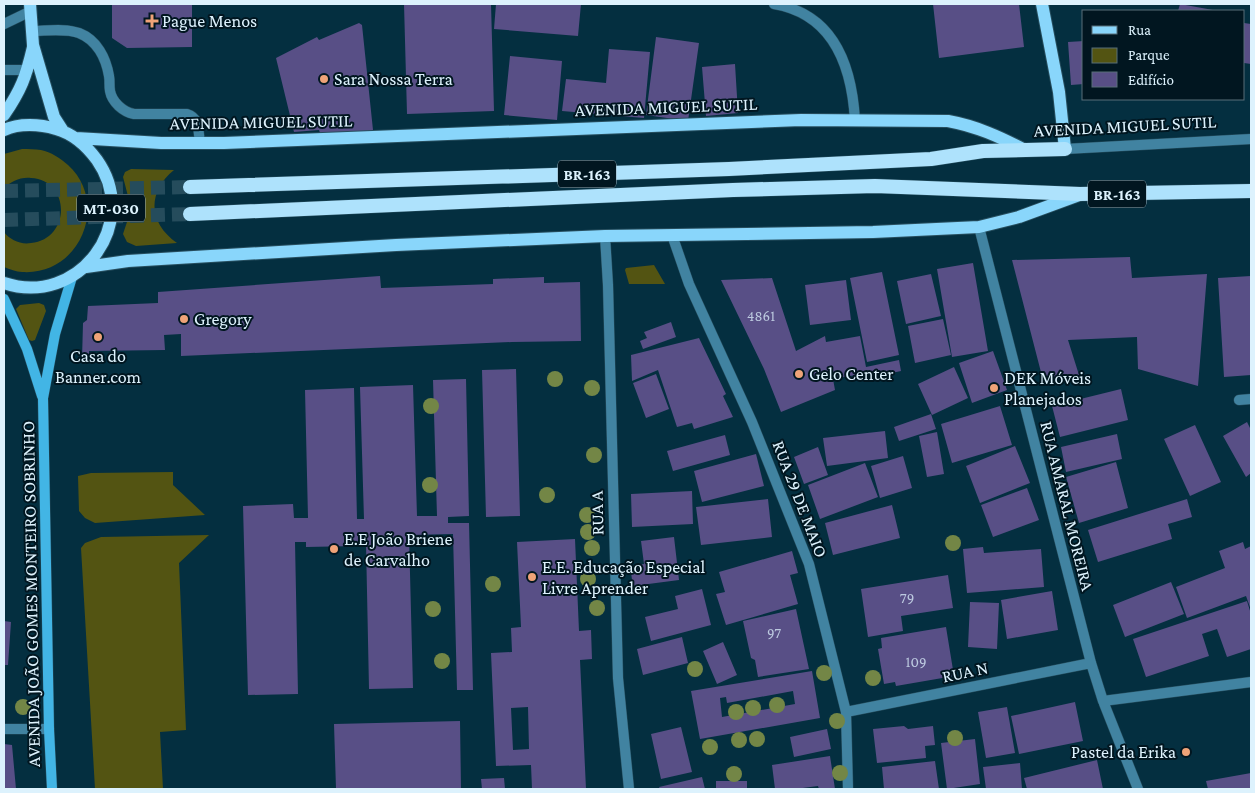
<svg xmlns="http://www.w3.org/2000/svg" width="1255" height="793" font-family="'Crimson Pro',serif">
<rect width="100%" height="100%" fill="#042f40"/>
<path fill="#535412" d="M22,149C28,149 35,149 41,150C51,152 60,158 68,165C110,203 80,276 22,272C16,272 10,269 4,267V232C10,240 21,245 31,243C71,239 71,180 31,178C20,177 11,181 4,189V154Z
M131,169L174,170C147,192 148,223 177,243L136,246L127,242L123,234L129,216V200L123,177L125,172Z
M654,265L665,284H629L625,270L626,268Z
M39,303L44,305L46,311L35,340L32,341L29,340L16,309L20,305Z
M173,472V485L205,515L95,523L85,518L79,511L78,476L91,473Z
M209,535L179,563L186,730L160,732L163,789H95L81,548L85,543L101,537Z"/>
<path fill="#584f86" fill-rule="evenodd" d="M112,4H192V47L127,48L112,38Z
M404,4H491L494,111L407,114Z
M496,4H581L578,36L494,29Z
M933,4H1019L1024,47L939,58Z
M1180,4L1213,10V11H1178Z
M359,23L362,25L373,130L369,133L321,136L319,130L294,132L276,58L317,37L319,40Z
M1244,23L1251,24V64L1244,63Z
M656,37L699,43L688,121L646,115Z
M1084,41V84L1071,85L1068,42Z
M609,49L650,52L644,118L562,111L566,79L606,83Z
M510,56L562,61L557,120L504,115Z
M735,64L738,113L706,116L702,67Z
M1130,257L1132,278L1207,274L1198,386L1138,369L1137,337L1068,340L1079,375L1043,380L1012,260Z
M973,263L988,351L952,357L937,269Z
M882,272L899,355L867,362L850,278Z
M931,274L941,316L906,324L897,281Z
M380,276L381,288L493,284V279L544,277V283L580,282L581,341L512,342L181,356V334L164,335L165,350L89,351V359H82L83,323L87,320L88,306L158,303V292Z
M1251,276V375L1224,377L1218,278Z
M772,278L796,351L825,336L826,342L860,336L866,367L899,360L901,371L869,378L867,373L833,379L835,390L781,412L764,369L721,280Z
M846,280L851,320L810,325L805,285Z
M943,319L951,355L915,363L908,326Z
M671,322L676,337L643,349L640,341L647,338L644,332Z
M699,338L726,394L723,396L733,417L694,429L692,423L677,427L658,370L632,381L631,355Z
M993,351L1007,390L972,403L959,363Z
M954,367L968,398L932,415L918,384Z
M516,369L520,516L486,517L482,370Z
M656,374L669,409L646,418L633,383Z
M466,379L469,516L448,517V523H469L473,690H457L453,534L409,535L413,688L369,689L366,543H356V546L306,547V542H295L298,694L248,695L243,506L293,504L294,518H308L305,390L354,388L357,519H364L360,387L413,385L417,516H437L433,380Z
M1121,389L1128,420L1060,437L1052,406Z
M1000,406L1012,445L952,463L941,424Z
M931,414L936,429L899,441L894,427Z
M1247,422L1251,430V473L1246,477L1223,436Z
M1195,425L1221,482L1190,496L1164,439Z
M885,431L888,458L827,466L823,438Z
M937,432L944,474L927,477L919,436Z
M1117,434L1122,459L1066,472L1061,447Z
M725,435L730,455L673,471L667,451Z
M1015,446L1030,483L980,503L966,466Z
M818,447L828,475L804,484L794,457Z
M756,454L764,486L702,502L694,471Z
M903,456L912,488L880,498L871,466Z
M1116,462L1128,508L1079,523L1066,477Z
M865,463L878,497L820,519L808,485Z
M1027,488L1039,520L993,537L981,505Z
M692,491L693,524L632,527L631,494Z
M768,499L772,537L701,545L696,507Z
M1187,499L1192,517L1168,524L1172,539L1098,562L1088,530Z
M892,505L900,538L833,555L825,523Z
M674,537L679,580L633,586L630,566L644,564L641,541Z
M575,539L579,631L591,630L592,659L580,660L586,789H532L531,765L496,766L491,653L512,652L511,628L521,627L517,542ZM528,707L529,749L513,750L511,708Z
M1243,542L1245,549L1251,546V610L1246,596L1187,618L1176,587L1225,568L1219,551Z
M983,547L984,553L1041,549L1044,587L967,593L963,549Z
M792,551L798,573L790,575L798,604L726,625L716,594L725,592L719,572Z
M948,575L953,608L901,616L903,631L868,637L861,589Z
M1171,582L1184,614L1125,637L1113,605Z
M702,589L711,625L651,641L645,617L678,609L675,596Z
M1052,591L1058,630L1007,639L1001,600Z
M1247,601L1251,614V649L1227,657L1217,629L1202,634L1209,656L1146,677L1133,639Z
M970,602L999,603L997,649L968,647Z
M796,609L809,669L758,677L755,660L751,658L743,621Z
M4,621L11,622L8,665H4Z
M946,627L954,676L896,686L895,682L884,684L878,649L882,648L881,638Z
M682,637L688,663L643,675L637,649Z
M723,642L737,675L717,684L703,651Z
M812,671L820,718L700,739L691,691ZM793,691L795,704L722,717L720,698L726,697L727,703Z
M1075,702L1083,741L1019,754L1011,716Z
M1007,707L1015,753L986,758L978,712Z
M460,721L461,789H336L334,724Z
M904,726L908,729L933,726L935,745L925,746L926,758L877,763L873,729Z
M681,727L692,772L661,779L651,734Z
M827,729L831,749L794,757L790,737Z
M975,739L980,784L947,789L941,743Z
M4,744L12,745L16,789H4Z
M830,756L835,789H819L818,786L795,789H775L772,765Z
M1097,760L1103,789H1027L1024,778Z
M935,761L939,789H884L882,767Z
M1020,763L1022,789H986L983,767Z
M1251,773V789H1208L1206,781Z
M702,777L705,789H660L659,787Z
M504,778L505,789H482L481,779Z
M716,781H747V789H716Z"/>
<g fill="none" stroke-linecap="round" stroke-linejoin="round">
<path stroke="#254c5c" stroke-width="14" stroke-dasharray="14 7" stroke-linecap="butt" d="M4,191L190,187
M4,220L190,214"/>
<g stroke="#274e5e" stroke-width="11">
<path id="service" d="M4,24L31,11
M32,31C46,31 65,28 79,33C97,40 106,58 109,76C110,81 109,86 110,91C112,102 123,112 134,114H187C200,118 198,131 200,143
M4,70H28"/>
</g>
<g stroke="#274e5e" stroke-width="11">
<path id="minor" d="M774,4C834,14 852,66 855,121
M1065,149L1251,139
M979,227L1091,663L1103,701L1138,789
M672,235L689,284L752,422L809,564L846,712L848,789
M605,236L608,285L618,678L629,789
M1239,400L1251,399
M1103,701L1251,682
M846,712L1091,663
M4,729H49"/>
</g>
<g stroke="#274e5e" stroke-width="11">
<path id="secondary" d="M4,299L27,349L42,396
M52,789L49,729L43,398L55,334L72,277"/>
</g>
<g stroke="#274e5e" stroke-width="14">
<path id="primary" d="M30,4L33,45L54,117L63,131
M1042,4L1059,92L1065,149
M4,115C21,90 26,77 33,47
M4,130C19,123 40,124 56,129C74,134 86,145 97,160C142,224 78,308 4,283
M76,138L161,143H224L801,120L948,121C976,126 1000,137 1025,150
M86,267L128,261L396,245L605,236L873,232L979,227L1019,217L1079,195"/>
</g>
<g stroke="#274e5e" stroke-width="15">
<path id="trunk" d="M190,187L729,169L931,159L983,151L1065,149
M190,214L733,190L875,186L1080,194L1251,191"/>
</g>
<use href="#service" stroke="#4183a1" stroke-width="10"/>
<use href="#minor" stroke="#4183a1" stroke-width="10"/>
<use href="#secondary" stroke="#42b5e5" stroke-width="10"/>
<use href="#primary" stroke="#89d6fb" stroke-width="12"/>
<use href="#trunk" stroke="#aee2fc" stroke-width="14"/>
</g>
<g fill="#738646">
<circle cx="555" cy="379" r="8"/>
<circle cx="592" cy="388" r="8"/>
<circle cx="431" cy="406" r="8"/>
<circle cx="594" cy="455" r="8"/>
<circle cx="430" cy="485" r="8"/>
<circle cx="547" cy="495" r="8"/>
<circle cx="587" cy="515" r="8"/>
<circle cx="588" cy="532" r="8"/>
<circle cx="953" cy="543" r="8"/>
<circle cx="592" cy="548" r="8"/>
<circle cx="588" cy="579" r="8"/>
<circle cx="493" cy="584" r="8"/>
<circle cx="597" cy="608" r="8"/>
<circle cx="433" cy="609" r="8"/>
<circle cx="442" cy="661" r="8"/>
<circle cx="695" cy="669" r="8"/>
<circle cx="824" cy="673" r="8"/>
<circle cx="873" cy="678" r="8"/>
<circle cx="777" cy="705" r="8"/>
<circle cx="23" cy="707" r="8"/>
<circle cx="753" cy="708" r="8"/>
<circle cx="736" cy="712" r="8"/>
<circle cx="837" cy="721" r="8"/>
<circle cx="955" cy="738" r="8"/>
<circle cx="757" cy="739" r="8"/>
<circle cx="739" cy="740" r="8"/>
<circle cx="710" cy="747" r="8"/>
<circle cx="840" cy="773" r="8"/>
<circle cx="734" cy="774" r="8"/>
</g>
<g fill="#efa378" stroke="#011620" stroke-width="2">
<path d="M149.5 13.5h5v5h5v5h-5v5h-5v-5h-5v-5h5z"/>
<circle cx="324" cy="79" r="5"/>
<circle cx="184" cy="319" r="5"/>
<circle cx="98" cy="337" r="5"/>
<circle cx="799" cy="374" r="5"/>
<circle cx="994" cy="388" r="5"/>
<circle cx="334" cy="549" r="5"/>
<circle cx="532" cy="577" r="5"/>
<circle cx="1186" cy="752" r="5"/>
</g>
<g text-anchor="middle" stroke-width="4" stroke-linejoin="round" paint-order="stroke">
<g font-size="15" fill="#bcc9df">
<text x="761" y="321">4861</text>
<text x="907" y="603">79</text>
<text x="774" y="638">97</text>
<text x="916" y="667">109</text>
</g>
<g fill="#011620" stroke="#9bb0bb" stroke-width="1">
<rect x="558" y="160.5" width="58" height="27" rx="4"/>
<rect x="1088" y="180.5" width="58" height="27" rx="4"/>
<rect x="77" y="194.5" width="68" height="27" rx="4"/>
</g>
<g font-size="16" font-weight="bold" fill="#ddf2fd">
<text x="587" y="180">BR-163</text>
<text x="1117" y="200">BR-163</text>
<text x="111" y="214">MT-030</text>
</g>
<g font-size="18" fill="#ddf2fd" stroke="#011620" text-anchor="start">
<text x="162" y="27">Pague Menos</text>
<text x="334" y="85">Sara Nossa Terra</text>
<text x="194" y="325">Gregory</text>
<text x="98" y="362" text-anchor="middle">Casa do<tspan x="98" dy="21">Banner.com</tspan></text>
<text x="809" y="380">Gelo Center</text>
<text x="1004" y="384">DEK Móveis<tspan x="1004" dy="21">Planejados</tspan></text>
<text x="344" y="545">E.E João Briene<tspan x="344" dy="21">de Carvalho</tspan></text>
<text x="542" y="573">E.E. Educação Especial<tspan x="542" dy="21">Livre Aprender</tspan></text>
<text x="1176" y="758" text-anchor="end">Pastel da Erika</text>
</g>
<g font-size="18" fill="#ddf2fd" stroke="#011620">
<text transform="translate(666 107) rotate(-2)" y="6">AVENIDA MIGUEL SUTIL</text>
<text transform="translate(261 122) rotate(-1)" y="6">AVENIDA MIGUEL SUTIL</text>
<text transform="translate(1125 126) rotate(-3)" y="6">AVENIDA MIGUEL SUTIL</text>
<text transform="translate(800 499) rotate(69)" y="6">RUA 29 DE MAIO</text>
<text transform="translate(1067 506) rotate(76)" y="6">RUA AMARAL MOREIRA</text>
<text transform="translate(597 513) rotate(-91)" y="6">RUA A</text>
<text transform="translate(31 594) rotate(-91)" y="6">AVENIDA JOÃO GOMES MONTEIRO SOBRINHO</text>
<text transform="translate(965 672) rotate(-12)" y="6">RUA N</text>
</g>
</g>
<rect width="1255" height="793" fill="none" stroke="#ddf2fd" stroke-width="10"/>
<rect x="1082" y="10" width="162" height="90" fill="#011620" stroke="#596e78"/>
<rect x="1092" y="26" width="25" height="8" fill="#89d6fb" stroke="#596e78"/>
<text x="1128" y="35" font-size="15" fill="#ddf2fd">Rua</text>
<rect x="1092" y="48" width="25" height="15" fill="#535412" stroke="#596e78"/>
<text x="1128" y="60" font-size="15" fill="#ddf2fd">Parque</text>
<rect x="1092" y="72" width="25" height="15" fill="#584f86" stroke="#596e78"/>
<text x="1128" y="85" font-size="15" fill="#ddf2fd">Edifício</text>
</svg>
